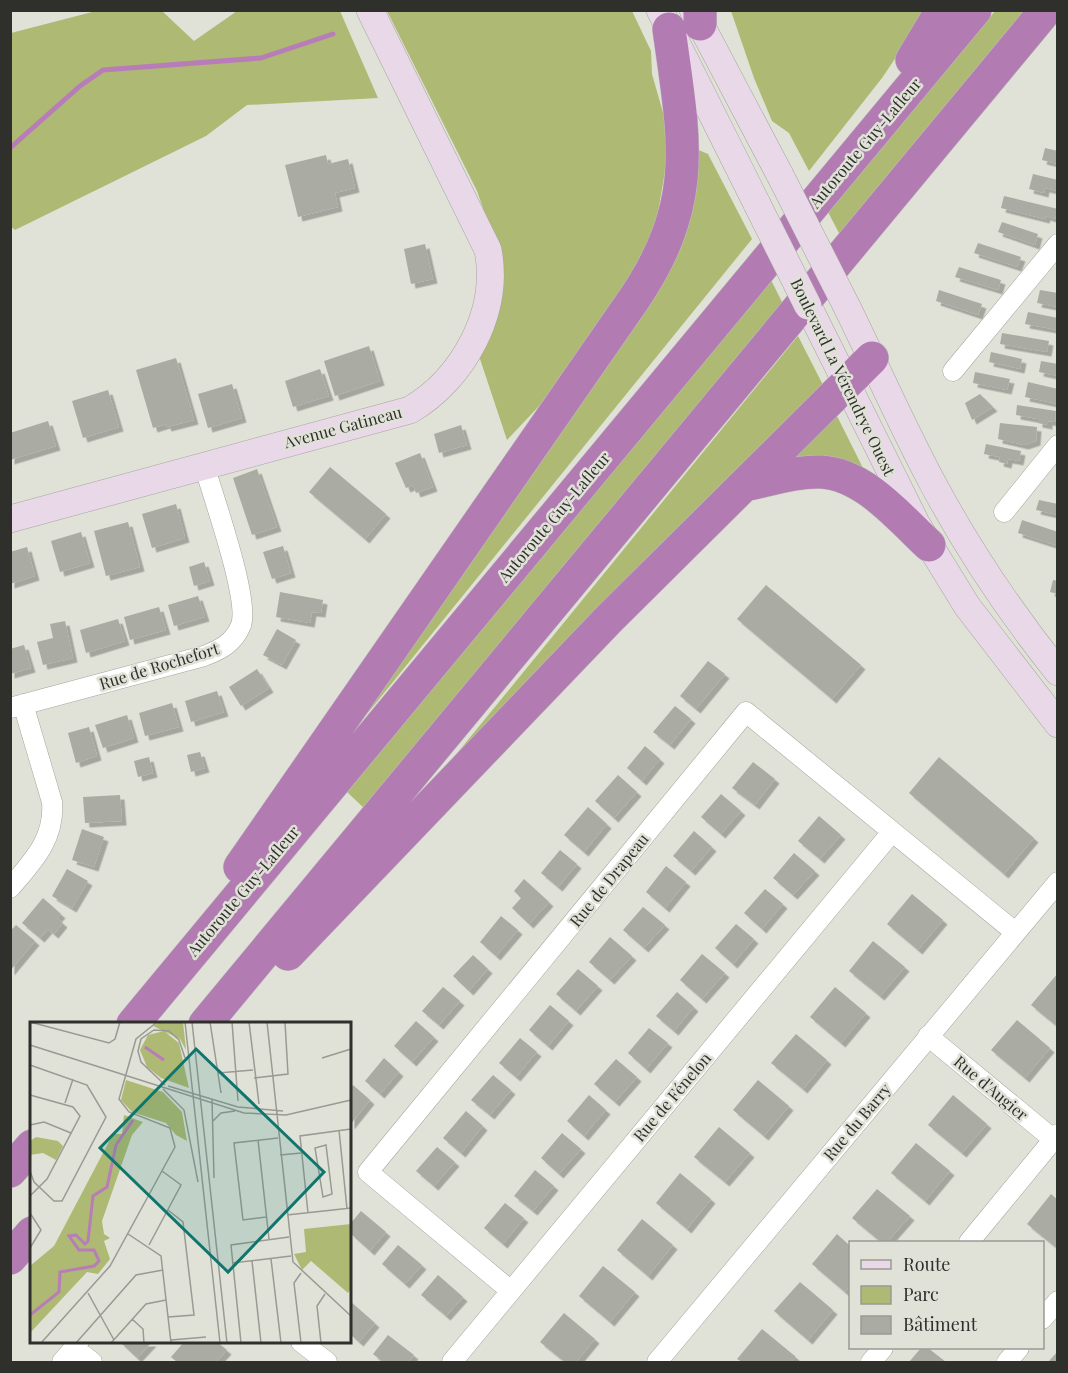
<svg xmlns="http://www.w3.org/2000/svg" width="1068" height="1373" font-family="'Playfair Display',serif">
<defs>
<filter id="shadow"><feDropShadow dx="4.5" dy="4.5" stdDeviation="0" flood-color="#0004"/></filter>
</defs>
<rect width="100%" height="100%" fill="#e0e2d8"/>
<path fill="#aeb973" d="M162,11L194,41L237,11H340L378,98L247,105L206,136L15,230L10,226L11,33L96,11Z
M387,11H632L651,51L652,74L664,116L667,160L657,218L644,260L540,405L507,440L477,350L490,228L477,191Z
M731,11H927L882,78L809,171L789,133L772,121L754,78Z
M995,11H1027L840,235L828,212Z
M694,148L708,154L752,239L320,772L660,275Z
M771,280L783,304L365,809L347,792Z
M798,336L824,387L436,779Z
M834,410L871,484L783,468Z"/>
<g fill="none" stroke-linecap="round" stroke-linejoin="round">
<path stroke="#b87db9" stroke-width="5" d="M10,148L80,86L103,70L261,58L333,34"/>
</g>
<path fill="#aaaba2" filter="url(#shadow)" d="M1045,148L1058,151V164L1042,160Z
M326,155L328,164L348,159L355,188L335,193L338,207L298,217L285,165Z
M1033,174L1058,180V191L1045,188L1044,193L1029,189Z
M1004,196L1058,209L1055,219L1046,216L1045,219L1001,208Z
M1002,222L1038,234L1035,245L998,232Z
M978,243L1021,257L1017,267L974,253Z
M425,244L433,279L411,284L404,249Z
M959,267L1001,280L998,290L955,277Z
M939,290L982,304L978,315L936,301Z
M1040,290L1058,293V307L1037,303Z
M1028,312L1058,318V330L1025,324Z
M1002,333L1049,341L1047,352L1000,344Z
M369,346L380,381L335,396L324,361Z
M991,352L1022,359L1020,369L989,362Z
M176,358L194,420L167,427L166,424L153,428L136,370Z
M1041,361L1058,364V376L1039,372Z
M320,369L329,396L293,407L285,381Z
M975,372L1010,379L1007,390L973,383Z
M1028,382L1058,389V404L1025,397Z
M232,384L242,418L208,428L198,394Z
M108,390L119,427L83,438L72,401Z
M980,394L993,407L972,420L965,403Z
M1017,405L1056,411L1055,422L1048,421V425L1038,423V419L1016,415Z
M48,421L56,446L10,460V433Z
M1000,423L1037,427L1036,441L1024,445L998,439Z
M461,425L467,445L439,453L434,434Z
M986,444L1021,451L1019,461L1008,459L1007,464L999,462L1000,457L984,454Z
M420,453L433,487L416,493L413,485L406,488L395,463Z
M330,467L386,514L365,539L309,492Z
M257,469L277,527L252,535L233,478Z
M1039,500L1058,504V515L1036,510Z
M176,504L185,538L152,548L142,514Z
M1022,520L1058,532V546L1018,533Z
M128,522L140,567L106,576L94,531Z
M81,532L90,563L60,572L51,541Z
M283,546L291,573L272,579L263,552Z
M27,547L35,576L10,584V552Z
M204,562L210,581L194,586L189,567Z
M1053,580L1058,581V594L1050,592Z
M766,585L861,665L832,699L737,619Z
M280,592L323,600L321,613L312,612L310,623L276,617Z
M198,596L205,617L174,626L168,605Z
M159,607L166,630L130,640L124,617Z
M118,619L125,641L86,653L80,630Z
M65,621L73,658L43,665L37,642L53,638L50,624Z
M277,629L296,640L282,665L263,655Z
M24,645L31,668L10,674V649Z
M708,661L725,674L696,709L680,696Z
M257,669L269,688L241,706L229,687Z
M217,691L224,712L191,722L185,701Z
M172,703L179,727L145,736L139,713Z
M675,706L691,719L670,745L653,732Z
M127,715L134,738L103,748L95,725Z
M89,727L97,756L76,763L68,733Z
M645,746L660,759L642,781L627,768Z
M200,752L205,768L191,772L187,755Z
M149,757L153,773L138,777L134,761Z
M939,757L1034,838L1004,874L909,793Z
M753,762L775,779L755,805L732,788Z
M618,775L637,792L614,818L595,801Z
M721,794L741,811L721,834L701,817Z
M120,795L122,821L85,823L83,797Z
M588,807L607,824L584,852L564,835Z
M819,816L841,835L820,859L798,841Z
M82,829L104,837L94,867L72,860Z
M694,831L712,847L691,871L673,856Z
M560,850L577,864L558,887L541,873Z
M794,853L815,871L793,895L773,878Z
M666,866L686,882L665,908L646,892Z
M67,869L88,881L72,908L52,896Z
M524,879L549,902L529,924L512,908L521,898L514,891Z
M765,889L783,904L762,929L744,913Z
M912,894L943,920L918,950L887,924Z
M43,898L61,914L57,918L63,923L54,934L48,929L40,938L22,923Z
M643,907L665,925L644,948L623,930Z
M501,916L518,930L496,956L480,942Z
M736,924L754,939L733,964L715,948Z
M16,925L35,941L10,971V931Z
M610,937L632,956L610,980L589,962Z
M873,941L905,967L880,996L849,971Z
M702,954L725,973L702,999L680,980Z
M473,955L488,969L469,991L453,976Z
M578,969L598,986L576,1011L556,994Z
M1058,973V1027L1031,1005Z
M443,987L460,1001L439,1025L422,1011Z
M835,987L866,1013L841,1043L810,1017Z
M677,992L694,1007L674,1031L656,1016Z
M550,1005L569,1021L548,1046L529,1030Z
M1017,1020L1050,1048L1025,1078L991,1050Z
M416,1021L434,1037L412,1062L394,1046Z
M649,1028L668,1043L646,1069L628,1053Z
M796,1034L827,1060L803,1089L771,1063Z
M520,1038L537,1052L516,1077L499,1063Z
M384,1058L399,1072L380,1094L365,1081Z
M616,1059L637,1077L615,1102L594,1084Z
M493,1075L511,1090L490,1115L471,1100Z
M758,1080L789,1106L764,1136L733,1110Z
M353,1085L370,1100L350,1125V1089Z
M589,1095L606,1110L584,1136L567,1121Z
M953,1095L987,1124L962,1153L928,1125Z
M466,1111L483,1126L461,1153L443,1138Z
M719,1127L750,1153L725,1182L694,1157Z
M562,1133L581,1149L559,1174L541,1158Z
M916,1143L950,1171L925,1201L891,1173Z
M437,1147L455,1162L434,1186L416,1171Z
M535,1170L554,1186L533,1211L514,1196Z
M680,1173L711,1199L687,1229L656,1203Z
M877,1189L910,1216L887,1242H881L852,1218Z
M1051,1194L1058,1200V1249L1027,1224Z
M505,1203L524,1218L503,1244L484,1228Z
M361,1211L386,1232L370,1251L350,1233V1224Z
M642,1219L673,1245L648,1276L617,1250Z
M837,1234L850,1246V1285L845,1292L812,1264Z
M398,1245L422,1265L405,1284L382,1264Z
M603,1266L635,1292L610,1322L579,1296Z
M438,1275L463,1297L446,1316L421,1295Z
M800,1282L833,1310L808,1340L774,1311Z
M351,1302L375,1323L359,1342L350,1334Z
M564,1313L595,1339L576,1362H565L540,1342Z
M762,1329L796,1357L791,1362H742L737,1359Z
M388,1335L414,1355L408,1362H383L373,1354Z
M120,1342H152L137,1358Z
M184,1342H217L227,1350L216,1362H177L171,1357Z
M921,1348H928L946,1362H909Z
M1058,1351V1362H1048Z"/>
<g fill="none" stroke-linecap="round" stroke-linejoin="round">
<g stroke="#a4a69d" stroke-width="21">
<path id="street" d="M953,371L1058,244
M1004,512L1058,445
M10,708L204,656C220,650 234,643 241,625C250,600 213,496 204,465
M10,888C33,861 55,839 52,802L23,704
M928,1036L1053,1139
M969,1242L1058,1134
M511,1291L368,1172L746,712L1015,932
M1042,1319L1058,1301
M301,1342L327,1362
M74,1348L92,1362
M62,1362L79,1342
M452,1362L892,832
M657,1362L1058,882
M871,1362L883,1348
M1007,1362L1019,1348"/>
</g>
<g stroke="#a4a69d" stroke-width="28">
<path id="secondary" d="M660,10L757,204
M693,10L780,175
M808,306L916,523L967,606L1058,724
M847,307C875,364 901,424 931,480C967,548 1010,612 1058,672
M10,519L410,410C463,379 500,312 488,250L370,10"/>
</g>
<g stroke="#c1c1c0" stroke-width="34">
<path id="highway" d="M700,10V24
M912,60L942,10
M744,485C769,480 796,471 821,472C864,474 900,518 929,545
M240,867L634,299C700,201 684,139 669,29
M288,954L608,620L872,358
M133,1024L975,10
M205,1024L1046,10
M10,1171L32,1146
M10,1258L32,1233"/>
</g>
<use href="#street" stroke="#fff" stroke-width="20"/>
<use href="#secondary" stroke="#e8d8e8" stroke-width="27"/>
<use href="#highway" stroke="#b27cb3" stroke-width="33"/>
<g stroke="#a4a69d" stroke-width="28" stroke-linecap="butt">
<path id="secondary-bridge" d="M780,175L847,307
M757,204L808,306"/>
</g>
<use href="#secondary-bridge" stroke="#e8d8e8" stroke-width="27"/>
</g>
<g text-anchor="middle" stroke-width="5" stroke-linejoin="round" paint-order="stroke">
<g font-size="16" fill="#2f2f2c" stroke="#e0e2d8">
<text transform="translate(865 143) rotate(-50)" y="6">Autoroute Guy-Lafleur</text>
<text transform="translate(843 377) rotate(64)" y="6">Boulevard La Vérendrye Ouest</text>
<text transform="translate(343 427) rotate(-15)" y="6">Avenue Gatineau</text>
<text transform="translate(554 517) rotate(-50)" y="6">Autoroute Guy-Lafleur</text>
<text transform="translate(159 666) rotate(-17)" y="6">Rue de Rochefort</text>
<text transform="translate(609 880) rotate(-51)" y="6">Rue de Drapeau</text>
<text transform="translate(243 891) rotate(-50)" y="6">Autoroute Guy-Lafleur</text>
<text transform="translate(991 1088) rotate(40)" y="6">Rue d'Augier</text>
<text transform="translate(672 1097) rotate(-50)" y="6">Rue de Fénelon</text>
<text transform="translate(857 1122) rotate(-50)" y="6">Rue du Barry</text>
</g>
</g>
<g transform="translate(30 1022)">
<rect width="321" height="321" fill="#e0e2d8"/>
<path d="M129,0H153L156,28L150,17L123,4ZM134,9L149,21L159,66L131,56L117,45L110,28L118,13ZM96,58L133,70L152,90L157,119L146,113L136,101L102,90L91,78ZM94,93L113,100L102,113L72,199L74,212L80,216L74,219L80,237L68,252L57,250L0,311V244L24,224L83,112H92ZM6,115L28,119L33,124L26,138L13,131L0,133V119ZM321,202V267L318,271L281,239L272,248L264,232L276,230L274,207Z" fill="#aeb973"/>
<path fill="none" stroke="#b87db9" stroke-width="3" d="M115,25L134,38M0,293L29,270L30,250L64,244L69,239L64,228H49L39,214L46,213L55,222L58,219L63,174L77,165L86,123L103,98"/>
<path fill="none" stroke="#999a93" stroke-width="1.5" d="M0,0L79,21L85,17L90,0M155,0L190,321M162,0L197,321M180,0L191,71M202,0L208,79M219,0L229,82M237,0L263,240L321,294M0,23L214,91L256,93L321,78M292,36L321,27M0,43L57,63L76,95L32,179H24L4,160L0,149M188,51L223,48M224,56L258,52L255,0M135,63L111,40L108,29L111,17L124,8L139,9L149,18L155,36M138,64L208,85L253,89M133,67L154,88L168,160M0,73L43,85L50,94L17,157L0,174M182,77L184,156M35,81L43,57M183,99L191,91L205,89M0,103L14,100L41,111M309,108L317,187M228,118L239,217M296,123L302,172L293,175L285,126ZM250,133L271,131M138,188L153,200L164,293L138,295M0,191L11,208L0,226M278,191L270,114L321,107M257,193L321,186M236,195L213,198L204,121L248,116M98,212L131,234L141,321M119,223L151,163L132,149M241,237L251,321M222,239L231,321M202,241L261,234M58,271L84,318M102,297L113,307L114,321M141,318L176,315M11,321L80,244L145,125L140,106L99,90L89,77L106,17L127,0M46,321L106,253L133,248M81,321L116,282L136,278M211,321L201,223L259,215M271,321L264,261L271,251M291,321L287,284L295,272"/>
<path fill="#0f766e" fill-opacity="0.15" stroke="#0f766e" stroke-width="3" d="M166,27L294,150L198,250L70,126Z"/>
<rect width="321" height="321" fill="none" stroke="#2f2f2c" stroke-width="3"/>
</g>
<rect width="1068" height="1373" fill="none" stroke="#2f2f2c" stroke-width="24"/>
<rect x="849" y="1241" width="195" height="108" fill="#e0e2d8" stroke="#999a93" stroke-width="1.5"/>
<rect x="861" y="1260" width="30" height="9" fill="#e8d8e8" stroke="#999a93" stroke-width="1.5"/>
<text x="903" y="1271" font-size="18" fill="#2f2f2c">Route</text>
<rect x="861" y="1286" width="30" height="18" fill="#aeb973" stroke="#999a93" stroke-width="1.5"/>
<text x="903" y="1301" font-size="18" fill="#2f2f2c">Parc</text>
<rect x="861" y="1316" width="30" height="18" fill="#aaaba2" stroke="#999a93" stroke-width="1.5"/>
<text x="903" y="1331" font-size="18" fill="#2f2f2c">Bâtiment</text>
</svg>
